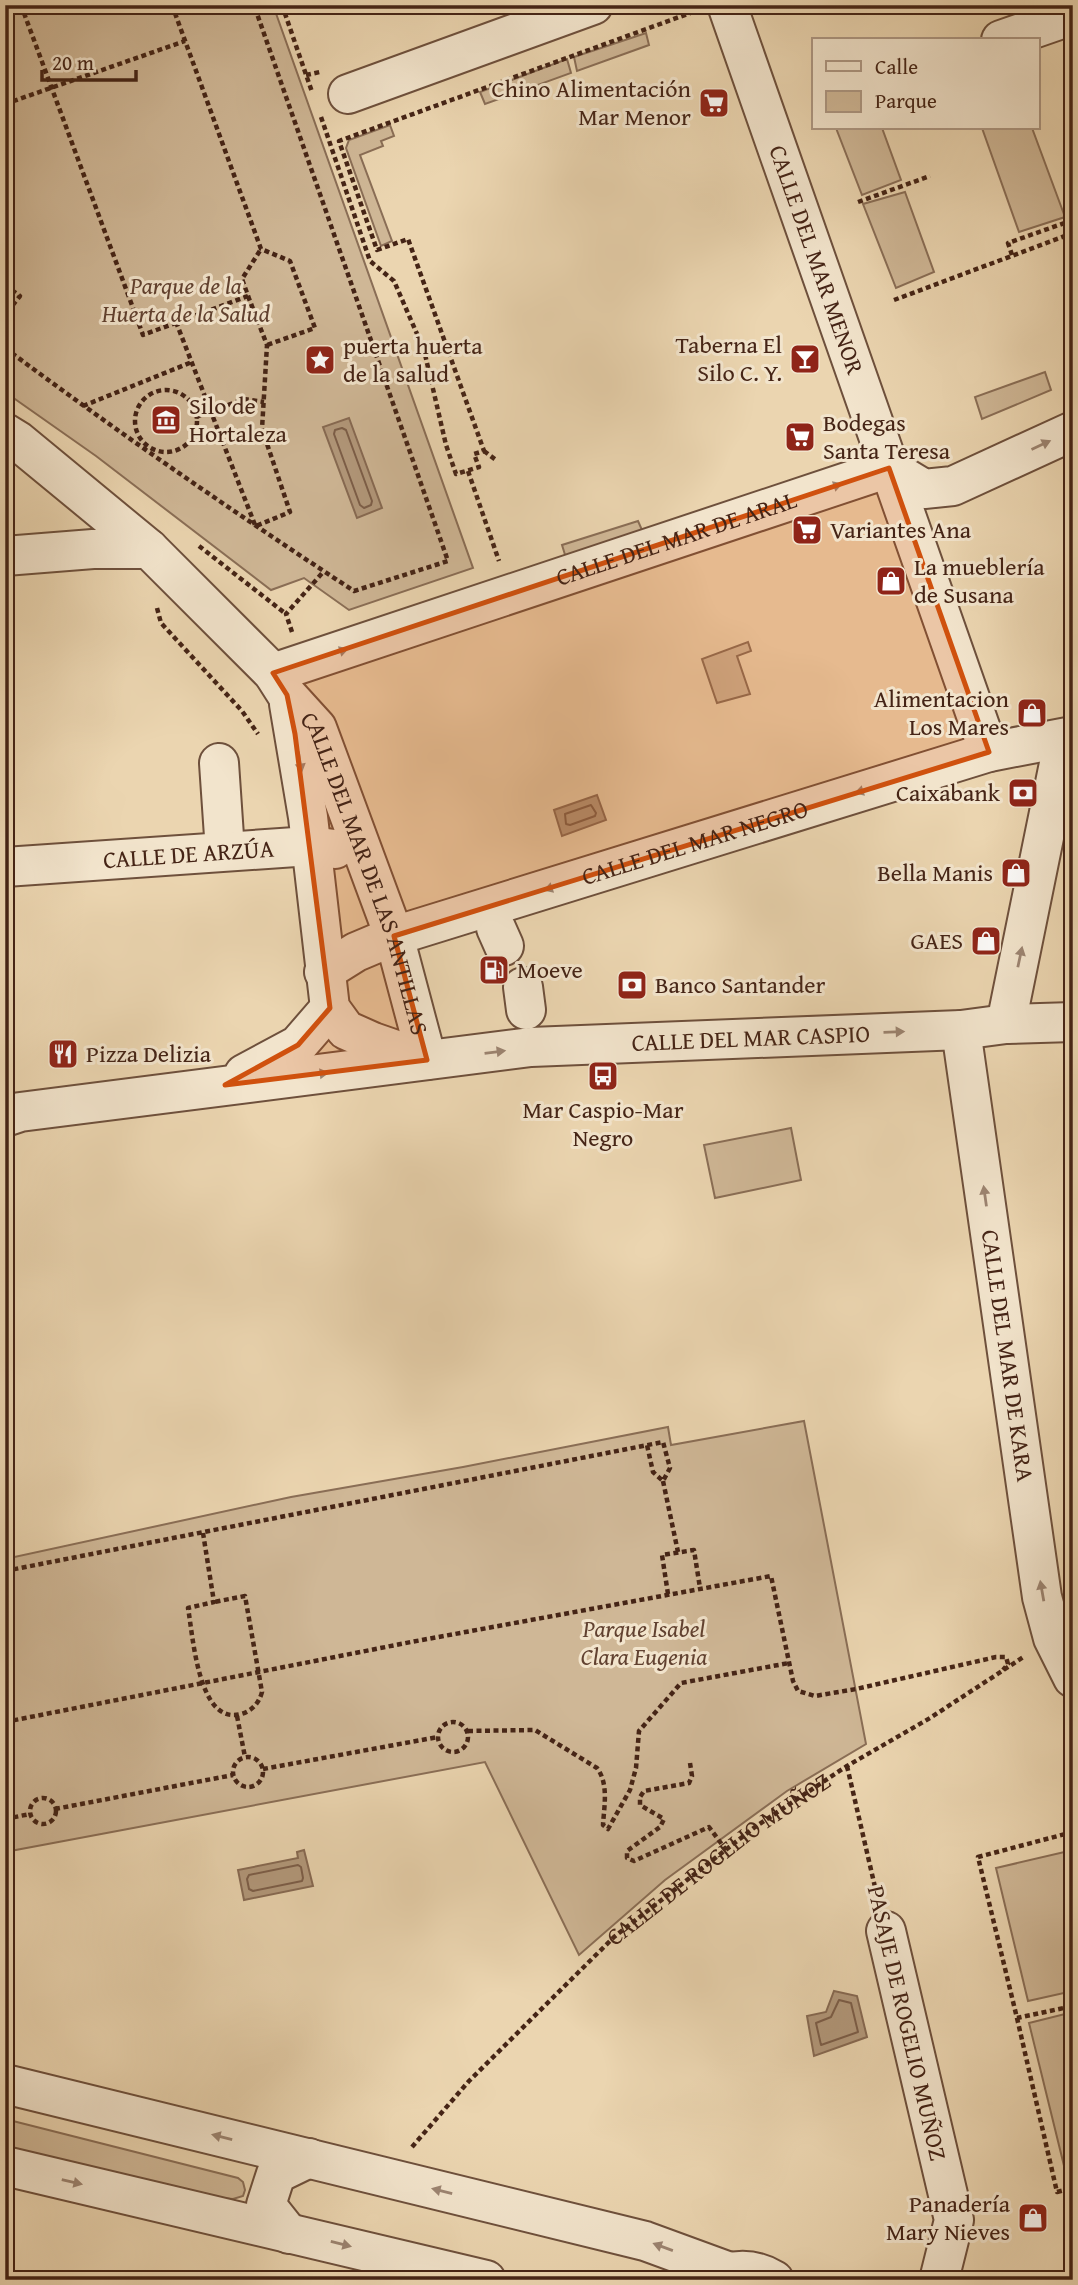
<svg xmlns="http://www.w3.org/2000/svg" width="1078" height="2285" font-family="'Gentium Book Plus',serif">
<rect width="100%" height="100%" fill="#ebd5b0"/>
<filter id="stains"><feTurbulence type="fractalNoise" baseFrequency=".00286" numOctaves="4"/><feColorMatrix values="0 0 0 0 .2 0 0 0 0 .09 0 0 0 0 .02 0 0 0 .5 -.17"/></filter>
<radialGradient id="worn" r=".72"><stop offset=".6" stop-color="#630" stop-opacity="0"/><stop offset="1" stop-color="#630" stop-opacity=".3"/></radialGradient>
<path fill="#cfb796" stroke="#8a6e56" stroke-width="2" d="M5,5H273L473,568L349,610L304,578L271,590L96,456L5,392Z
M646,33L649,45L577,71L574,57Z
M567,59L571,73L485,104L480,92Z
M390,125L394,136L381,141L383,146L360,155L392,241L381,246L346,148L349,140Z
M836,128H882L901,180L862,195Z
M982,128H1032L1065,217L1019,232Z
M905,192L934,272L896,288L863,204Z
M1045,372L1051,390L982,419L975,397Z
M638,521L642,530L566,558L562,545Z
M748,642L751,651L737,656L750,694L717,703L702,659Z
M791,1128L801,1180L715,1198L704,1145Z
M804,1421L866,1744L787,1791L665,1880L579,1955L485,1762L5,1852V1559L291,1497L463,1467L668,1427L671,1445Z
M1073,1850V1991L1028,2001L996,1868Z
M1073,2012V2181L1068,2182L1029,2023Z
M5,2119L238,2178L243,2182L245,2190L243,2196L233,2199L209,2197L5,2147Z"/>
<path fill="#b3997c" stroke="#876a53" stroke-width="2" d="M349,418L382,508L357,518L323,427Z
M597,795L606,820L562,836L554,810Z
M304,1850L313,1886L244,1900L238,1870L298,1858L297,1852Z
M834,1991L857,1996L867,2037L814,2056L807,2016L826,2012Z"/>
<g fill="none" stroke-linecap="round" stroke-linejoin="round">
<path stroke="#7c5e49" stroke-width="2" d="M342,428L346,430L372,501L371,505L364,508L360,505L334,434L335,430Z
M591,805L596,813L595,816L570,825L566,824L565,814Z
M298,1865L301,1867L303,1878L302,1881L253,1891L249,1889L247,1879L249,1875Z
M839,2000L851,2003L858,2032L821,2045L816,2023L831,2017Z"/>
<g stroke="#6e503c" stroke-width="42">
<g id="minor">
<path id="s2" d="M727,5L989,752"/>
<path d="M1001,40L1073,15"/>
<path d="M348,94L593,5"/>
<path id="s3" d="M5,433L18,441L149,549L273,673L287,695L317,728L394,936L427,1060"/>
<path d="M5,556L93,549H149"/>
<path id="s4" d="M273,673L889,468L924,489L953,486L1073,431"/>
<path d="M289,704L308,817L330,1008L346,1030L373,1042L419,1058"/>
<path d="M219,763L225,851"/>
<path id="s5" d="M5,867L310,846L335,849"/>
<path d="M496,928L504,946"/>
<path id="s6" d="M324,972L356,952L394,936L989,752L1073,736"/>
<path d="M523,987L526,1010"/>
<path d="M1006,1024L1064,739"/>
<path id="s7" d="M961,1030L1042,1597L1053,1638L1073,1678"/>
<path d="M244,1074L298,1045L330,1008"/>
<path id="s8" d="M5,1117L20,1112L531,1047L961,1030L1006,1024L1073,1022"/>
<path d="M886,1931L954,2220L939,2280"/>
<path d="M5,2084L645,2241L727,2271"/>
<path d="M5,2166L486,2280"/>
<path d="M289,2234L266,2205L276,2174L309,2158"/>
<path d="M710,2280C732,2268 752,2267 774,2280"/>
</g>
</g>
<g stroke="#452416" stroke-width="4.5" stroke-dasharray="5 3.5" stroke-linecap="butt">
<path d="M21,5L143,335L248,296L242,279L261,249"/>
<path d="M172,5L261,249L290,261L315,328L267,345"/>
<path d="M282,5L312,92"/>
<path d="M5,16L37,5"/>
<path d="M306,75L320,72"/>
<path d="M5,104L185,41"/>
<path d="M321,117L370,261L394,281L424,350L446,445L456,474L479,467L474,454L484,451L408,239L377,250L339,141L693,12"/>
<path d="M858,202L930,176"/>
<path d="M1012,255L1008,243L1073,220"/>
<path d="M5,285L20,296L5,315"/>
<path d="M248,296L267,345L262,429L290,512L256,526"/>
<path d="M894,300L1073,233"/>
<path d="M176,322L255,525"/>
<path d="M5,348C119,433 235,513 354,591L448,561L254,5"/>
<path d="M793,355L812,348"/>
<circle cx="166" cy="421" r="31"/>
<path d="M83,406L192,362"/>
<path d="M196,417L244,399L264,402"/>
<path d="M484,451L496,460"/>
<path d="M468,471L499,561"/>
<path d="M199,546L286,614"/>
<path d="M157,608L161,623L242,711L258,734"/>
<path d="M292,632L286,614L324,571"/>
<path d="M663,1481L678,1552"/>
<path d="M203,1533L214,1602L188,1608C193,1635 198,1726 241,1714C252,1711 259,1703 262,1692L245,1596L214,1602"/>
<path d="M5,1571L663,1442L670,1468L663,1481L653,1472L647,1445"/>
<path d="M668,1594L662,1555L694,1550L700,1588"/>
<path d="M237,1716L245,1757"/>
<circle cx="453" cy="1737" r="15"/>
<path d="M5,1722L411,1642L771,1576L793,1681L798,1691L815,1696L856,1689L996,1657H1006L1008,1664L1003,1670"/>
<path d="M468,1731L535,1730L597,1768C609,1784 604,1807 603,1825L608,1829L630,1790L636,1768L639,1731L681,1683L789,1663"/>
<circle cx="248" cy="1772" r="15"/>
<path d="M690,1763L692,1776L689,1783L644,1791L640,1797V1805L664,1819L660,1827L627,1851V1858L634,1861L709,1827L726,1850"/>
<path d="M847,1766L878,1900"/>
<path d="M263,1769L438,1737"/>
<circle cx="43" cy="1811" r="13"/>
<path d="M55,1809L233,1775"/>
<path d="M5,1819L30,1814"/>
<path d="M1073,1832L978,1857L1017,2018L1073,2006"/>
<path d="M1017,2018L1057,2192L1073,2188"/>
<path id="s1" d="M412,2147L469,2081L614,1937L755,1827L847,1766L930,1718L1025,1656"/>
<path d="M1051,2280L1073,2274"/>
</g>
<use href="#minor" stroke="#f2e4cc" stroke-width="38"/>
</g>
<defs><path id="oneway-solid" d="M-6-.8H1V-3.2L6.5 0L1 3.2V.8H-6Z" transform="scale(1.75)"/></defs>
<g fill="#9c8471">
<use href="#oneway-solid" transform="translate(1041 445) rotate(-25)"/>
<use href="#oneway-solid" transform="translate(832 487) rotate(-18)"/>
<use href="#oneway-solid" transform="translate(338 652) rotate(-18)"/>
<use href="#oneway-solid" transform="translate(300 762) rotate(81)"/>
<use href="#oneway-solid" transform="translate(865 790) rotate(163)"/>
<use href="#oneway-solid" transform="translate(554 887) rotate(162)"/>
<use href="#oneway-solid" transform="translate(1020 957) rotate(-78)"/>
<use href="#oneway-solid" transform="translate(894 1032) rotate(-2)"/>
<use href="#oneway-solid" transform="translate(495 1052) rotate(-7)"/>
<use href="#oneway-solid" transform="translate(318 1074) rotate(-7)"/>
<use href="#oneway-solid" transform="translate(985 1196) rotate(-98)"/>
<use href="#oneway-solid" transform="translate(1042 1591) rotate(-100)"/>
<use href="#oneway-solid" transform="translate(222 2137) rotate(-166)"/>
<use href="#oneway-solid" transform="translate(72 2182) rotate(13)"/>
<use href="#oneway-solid" transform="translate(442 2191) rotate(-166)"/>
<use href="#oneway-solid" transform="translate(341 2244) rotate(14)"/>
<use href="#oneway-solid" transform="translate(663 2247) rotate(-160)"/>
</g>
<path fill="#d0510e" fill-opacity="0.2" stroke="#d0510e" stroke-width="5" stroke-linejoin="round" d="M889,468L989,752L394,936L427,1060L225,1085L298,1045L330,1008L295,734L287,695L273,673Z"/>
<defs>
<g id="supermarket-square" transform="scale(1.575)"><rect x="-9" y="-9" width="18" height="18" rx="4" fill="#8f2418" stroke="#f2e4cc"/><path d="M-6-5.5h2.5l.6 2H6L4.5 2H-2.5L-4.4-4H-6ZM-1.5 3.2a1.3 1.3 0 1 0 .1 0ZM3 3.2a1.3 1.3 0 1 0 .1 0Z" fill="#fff"/></g>
<g id="bar-square" transform="scale(1.575)"><rect x="-9" y="-9" width="18" height="18" rx="4" fill="#8f2418" stroke="#f2e4cc"/><path d="M-6-5H6L.8 .8V4.5H3.5V6h-7V4.5H-.8V.8Z" fill="#fff"/></g>
<g id="sight-square" transform="scale(1.575)"><rect x="-9" y="-9" width="18" height="18" rx="4" fill="#8f2418" stroke="#f2e4cc"/><path d="M0-6L1.8-2.2L6-1.7L2.9 1.2L3.7 5.4L0 3.3L-3.7 5.4L-2.9 1.2L-6-1.7L-1.8-2.2Z" fill="#fff"/></g>
<g id="museum-square" transform="scale(1.575)"><rect x="-9" y="-9" width="18" height="18" rx="4" fill="#8f2418" stroke="#f2e4cc"/><path d="M0-6L6-3V-2H-6V-3ZM-5-1h2V3h-2ZM-1-1h2V3h-2ZM3-1h2V3H3ZM-6 4H6V6H-6Z" fill="#fff"/></g>
<g id="shop-square" transform="scale(1.575)"><rect x="-9" y="-9" width="18" height="18" rx="4" fill="#8f2418" stroke="#f2e4cc"/><path d="M-5-2.5h2.3a2.7 3.5 0 0 1 5.4 0H5L5.5 6h-11ZM-1.5-2.5h3a1.5 2.3 0 0 0-3 0Z" fill="#fff"/></g>
<g id="bank-square" transform="scale(1.575)"><rect x="-9" y="-9" width="18" height="18" rx="4" fill="#8f2418" stroke="#f2e4cc"/><path d="M-6-4H6V4H-6ZM0-2.3a2.3 2.3 0 1 0 0 4.6a2.3 2.3 0 1 0 0-4.6Z" fill="#fff"/></g>
<g id="fuel-square" transform="scale(1.575)"><rect x="-9" y="-9" width="18" height="18" rx="4" fill="#8f2418" stroke="#f2e4cc"/><path d="M-5.5-6h7V0h2V4h1.3V-2.5L3-4.5l.8-.8L6-3V5H2.5V1h-1V6h-7ZM-4.2-4.7v3.2H.2V-4.7Z" fill="#fff"/></g>
<g id="restaurant-square" transform="scale(1.575)"><rect x="-9" y="-9" width="18" height="18" rx="4" fill="#8f2418" stroke="#f2e4cc"/><path d="M-5-6h1v4h1v-4h1v4h1v-4h1v5L-1.5 .5V6h-2V.5L-5-1ZM5-6V6H3V1.5H1.5Q1.5-4 5-6Z" fill="#fff"/></g>
<g id="bus-square" transform="scale(1.575)"><rect x="-9" y="-9" width="18" height="18" rx="4" fill="#8f2418" stroke="#f2e4cc"/><path d="M-5-6H5V4H4V6H2V4H-2V6H-4V4H-5ZM-3.5-4V0h7V-4ZM-3.5 1.2v1.5H-2V1.2ZM2 1.2v1.5H3.5V1.2Z" fill="#fff"/></g>
</defs>
<g fill-rule="evenodd">
<use href="#supermarket-square" x="714" y="103"/>
<use href="#bar-square" x="805" y="359"/>
<use href="#sight-square" x="320" y="360"/>
<use href="#museum-square" x="166" y="420"/>
<use href="#supermarket-square" x="800" y="437"/>
<use href="#supermarket-square" x="807" y="530"/>
<use href="#shop-square" x="891" y="581"/>
<use href="#shop-square" x="1032" y="713"/>
<use href="#bank-square" x="1023" y="793"/>
<use href="#shop-square" x="1016" y="873"/>
<use href="#shop-square" x="986" y="941"/>
<use href="#fuel-square" x="494" y="970"/>
<use href="#bank-square" x="632" y="985"/>
<use href="#restaurant-square" x="63" y="1054"/>
<use href="#bus-square" x="603" y="1076"/>
<use href="#shop-square" x="1033" y="2218"/>
</g>
<g text-anchor="middle" stroke-width="6" stroke-linejoin="round" paint-order="stroke">
<g font-size="24" fill="#452416" stroke="#f2e4cc" text-anchor="start">
<text x="691" y="97" text-anchor="end">Chino Alimentación<tspan x="691" dy="28">Mar Menor</tspan></text>
<text x="782" y="353" text-anchor="end">Taberna El<tspan x="782" dy="28">Silo C. Y.</tspan></text>
<text x="343" y="354">puerta huerta<tspan x="343" dy="28">de la salud</tspan></text>
<text x="189" y="414">Silo de<tspan x="189" dy="28">Hortaleza</tspan></text>
<text x="823" y="431">Bodegas<tspan x="823" dy="28">Santa Teresa</tspan></text>
<text x="830" y="538">Variantes Ana</text>
<text x="914" y="575">La mueblería<tspan x="914" dy="28">de Susana</tspan></text>
<text x="1009" y="707" text-anchor="end">Alimentacion<tspan x="1009" dy="28">Los Mares</tspan></text>
<text x="1000" y="801" text-anchor="end">Caixabank</text>
<text x="993" y="881" text-anchor="end">Bella Manis</text>
<text x="963" y="949" text-anchor="end">GAES</text>
<text x="517" y="978">Moeve</text>
<text x="655" y="993">Banco Santander</text>
<text x="86" y="1062">Pizza Delizia</text>
<text x="603" y="1118" text-anchor="middle">Mar Caspio-Mar<tspan x="603" dy="28">Negro</tspan></text>
<text x="1010" y="2212" text-anchor="end">Panadería<tspan x="1010" dy="28">Mary Nieves</tspan></text>
</g>
<g font-size="24" fill="#452416" stroke="#f2e4cc">
<text dy="8" stroke="none"><textPath href="#s2" startOffset="270">CALLE DEL MAR MENOR</textPath></text>
<text dy="8" stroke="none"><textPath href="#s4" startOffset="425">CALLE DEL MAR DE ARAL</textPath></text>
<text dy="8" stroke="none"><textPath href="#s6" startOffset="394">CALLE DEL MAR NEGRO</textPath></text>
<text dy="8" stroke="none"><textPath href="#s5" startOffset="184">CALLE DE ARZÚA</textPath></text>
<text dy="8" stroke="none"><textPath href="#s3" startOffset="584">CALLE DEL MAR DE LAS ANTILLAS</textPath></text>
<text dy="8" stroke="none"><textPath href="#s8" startOffset="751">CALLE DEL MAR CASPIO</textPath></text>
<text dy="8" stroke="none"><textPath href="#s7" startOffset="329">CALLE DEL MAR DE KARA</textPath></text>
<text dy="8" stroke="none"><textPath href="#s1" startOffset="422">CALLE DE ROGELIO MUÑOZ</textPath></text>
<text transform="translate(907 2023) rotate(77)" y="8">PASAJE DE ROGELIO MUÑOZ</text>
</g>
<g font-size="24" font-style="italic" fill="#614130" stroke="#f2e4cc">
<text x="186" y="294">Parque de la<tspan x="186" dy="28">Huerta de la Salud</tspan></text>
<text x="644" y="1637">Parque Isabel<tspan x="644" dy="28">Clara Eugenia</tspan></text>
</g>
</g>
<rect width="1078" height="2285" fill="none" stroke="#ebd5b0" stroke-width="28"/>
<rect x="7" y="7" width="1064" height="2271" fill="none" stroke="#452416" stroke-width="3.5"/>
<rect x="14" y="14" width="1050" height="2257" fill="none" stroke="#452416" stroke-width="2"/>
<rect x="812" y="38" width="228" height="91" fill="#f2e4cc" stroke="#ad9783" stroke-width="2"/>
<rect x="826" y="61" width="35" height="10" fill="#f2e4cc" stroke="#ad9783" stroke-width="2"/>
<text x="875" y="74" font-size="21" fill="#452416">Calle</text>
<rect x="826" y="91" width="35" height="21" fill="#cfb796" stroke="#ad9783" stroke-width="2"/>
<text x="875" y="108" font-size="21" fill="#452416">Parque</text>
<path d="M42 70v10h94v-10" fill="none" stroke="#452416" stroke-width="3.5"/>
<text x="52" y="70" font-size="21" fill="#452416" stroke="#f2e4cc" stroke-width="5" paint-order="stroke">20 m</text>
<rect width="100%" height="100%" filter="url(#stains)"/>
<rect width="100%" height="100%" fill="url(#worn)"/>
</svg>
